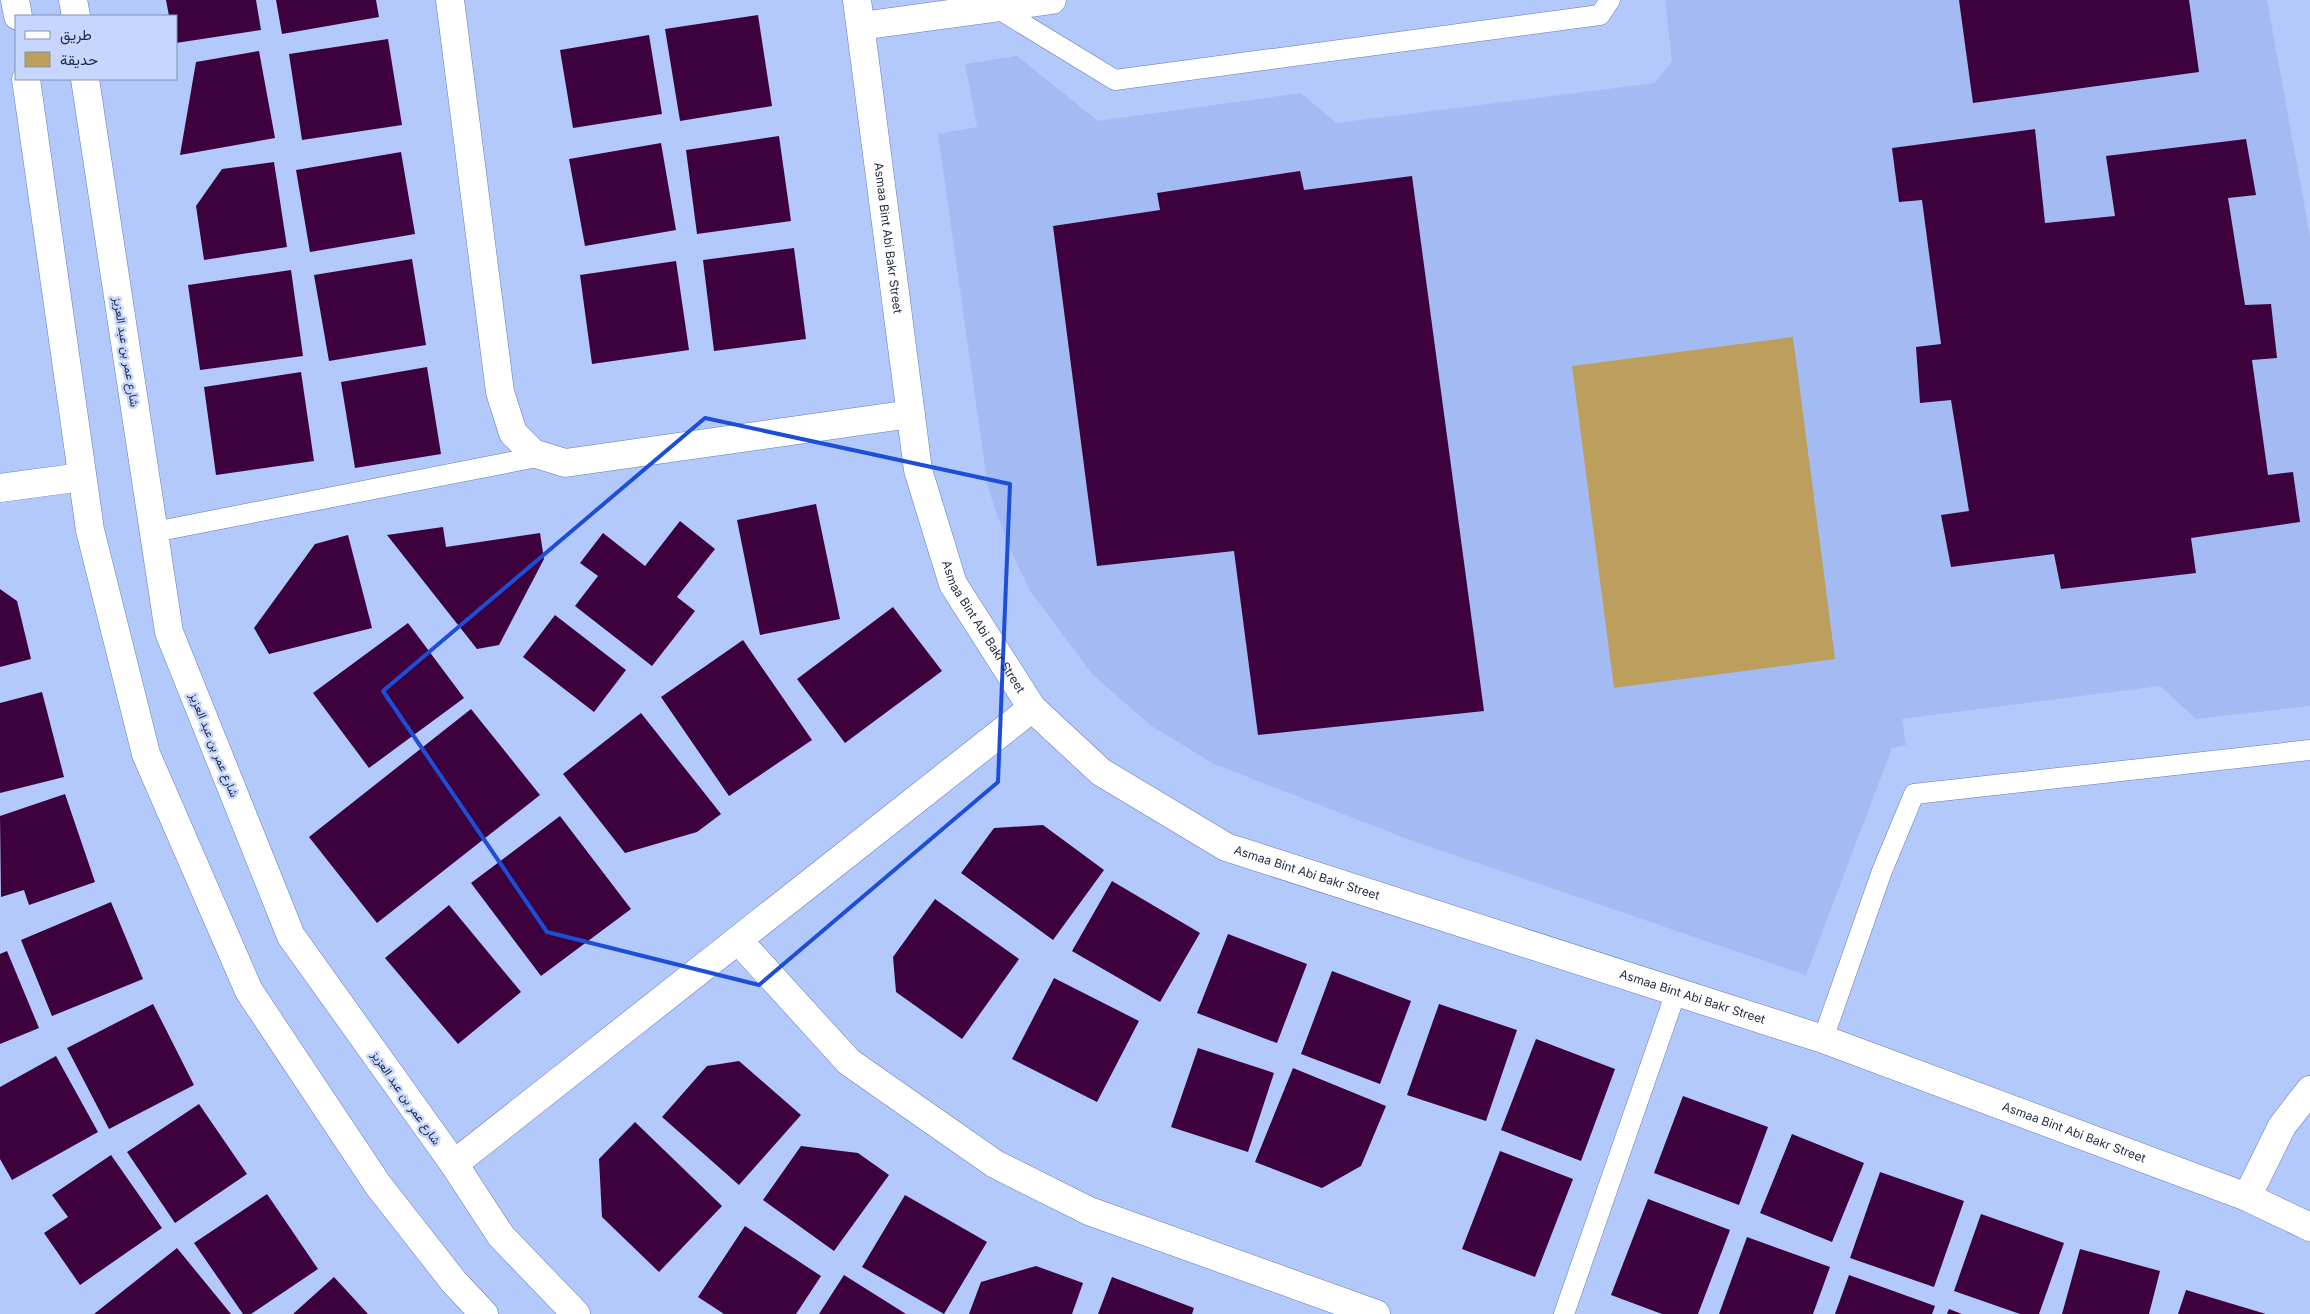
<svg xmlns="http://www.w3.org/2000/svg" width="2310" height="1314" font-family="Inter,Vazirmatn,sans-serif">
<rect width="100%" height="100%" fill="#b3c9fc"/>
<path fill="#a3bbf2" d="M1665,0H2267L2310,236V706L2196,719L2160,686L1902,719L1906,745L1892,748L1806,975L1410,840L1214,764L1150,725L1092,674L1030,591L1008,545L988,488L938,134L977,127L965,64L1017,56L1098,121L1301,93L1336,123L1655,83L1672,61Z"/>
<path fill="#bc9f5d" d="M1793,337L1835,659L1614,688L1572,366Z"/>
<path fill="#3d023e" d="M166,0H256L261,30L176,43V16H169Z
M276,0H376L379,17L282,34Z
M1959,0H2189L2199,72L1973,103Z
M758,15L772,106L680,121L665,29Z
M649,35L662,114L573,128L560,50Z
M388,39L402,125L302,140L289,54Z
M259,51L275,138L180,155L196,62Z
M2035,129L2045,223L2115,216L2106,156L2246,139L2256,195L2228,198L2245,305L2271,304L2277,358L2252,360L2268,475L2293,472L2300,522L2191,538L2196,573L2061,589L2054,554L1951,567L1941,515L1969,511L1951,400L1920,403L1916,347L1941,344L1922,200L1899,202L1892,148Z
M779,136L791,221L697,234L686,150Z
M661,143L676,230L585,246L569,159Z
M401,152L415,234L310,252L296,170Z
M274,162L287,247L204,260L196,206L222,169Z
M1300,171L1304,190L1412,176L1484,711L1258,735L1234,551L1097,566L1053,226L1160,210L1157,193Z
M794,248L806,339L714,351L703,260Z
M412,259L426,345L329,361L314,275Z
M676,261L689,350L592,364L580,275Z
M291,270L303,356L200,370L188,285Z
M427,367L441,454L355,468L341,382Z
M301,372L314,461L216,475L204,387Z
M816,504L840,619L760,635L737,520Z
M680,521L715,549L677,597L695,611L652,666L575,606L598,576L580,563L603,533L645,566Z
M443,527L446,547L540,533L544,559L499,645L477,649L387,535Z
M348,535L372,628L269,654L254,628L315,544Z
M0,589L17,601L31,659L0,667Z
M893,607L942,671L845,743L797,679Z
M555,615L626,670L594,712L523,657Z
M408,623L464,698L369,768L313,693Z
M743,640L812,740L729,796L661,697Z
M42,692L64,777L0,793V703Z
M471,709L540,795L377,923L309,837Z
M641,713L721,814L697,832L625,853L563,774Z
M65,794L95,882L29,905L24,890L1,897L0,816Z
M560,816L631,909L541,976L471,883Z
M1043,825L1104,870L1053,940L961,873L994,828Z
M1112,881L1200,933L1160,1002L1072,951Z
M935,899L1019,959L962,1039L896,992L893,957Z
M111,902L143,979L52,1016L21,940Z
M449,905L521,992L458,1044L385,958Z
M1228,934L1307,964L1277,1043L1197,1013Z
M7,951L39,1028L0,1044V954Z
M1332,971L1411,1001L1380,1084L1301,1054Z
M1054,978L1139,1021L1097,1102L1012,1059Z
M153,1004L194,1085L109,1129L67,1048Z
M1439,1004L1517,1030L1486,1121L1407,1095Z
M1536,1039L1615,1069L1581,1161L1501,1130Z
M1198,1048L1274,1073L1248,1152L1171,1127Z
M56,1056L98,1132L12,1180L0,1159V1087Z
M739,1061L801,1115L739,1185L662,1117L707,1066Z
M1293,1068L1386,1106L1361,1166L1322,1188L1255,1162Z
M1683,1096L1768,1127L1739,1205L1654,1173Z
M199,1104L247,1174L175,1223L127,1152Z
M635,1122L722,1206L659,1272L602,1217L599,1159Z
M1792,1134L1864,1163L1832,1242L1760,1213Z
M801,1146L858,1153L889,1175L834,1251L763,1200Z
M1500,1151L1573,1179L1535,1277L1462,1249Z
M111,1155L162,1228L80,1285L44,1233L68,1217L52,1195Z
M1880,1172L1964,1201L1934,1287L1850,1258Z
M267,1194L318,1269L251,1314H243L194,1243Z
M905,1195L987,1242L944,1314L862,1267Z
M1648,1199L1730,1230L1698,1314H1662L1611,1295Z
M1981,1214L2064,1243L2039,1314H2020L1954,1291Z
M745,1226L821,1276L796,1314H724L698,1297Z
M1747,1237L1830,1267L1813,1314H1719Z
M177,1248L231,1314H94Z
M2080,1249L2160,1271L2149,1314H2062Z
M1036,1266L1083,1283L1072,1314H969L981,1282Z
M844,1275L906,1314H819Z
M1849,1275L1935,1306L1932,1314H1835Z
M334,1277L368,1314H293Z
M1112,1277L1194,1308L1192,1314H1098Z
M2186,1290L2266,1314H2178Z
M1949,1309L1962,1314H1947Z"/>
<g fill="none" stroke-linecap="round" stroke-linejoin="round">
<g stroke="#647bb6" stroke-width="21">
<path id="lane" d="M997,8L1115,80L1600,15L1610,0
M154,532L542,456
M1823,1039L1882,871L1914,794L2310,750
M1564,1314L1676,992"/>
</g>
<g stroke="#647bb6" stroke-width="29">
<g id="street">
<path d="M450,0L500,392L513,433L533,453L565,463L911,414"/>
<path id="s1" d="M857,0L918,470L953,584L1032,708L1101,772L1226,847L1823,1039L2247,1197L2310,1227"/>
<path d="M861,26L1052,0"/>
<path d="M0,488L82,477"/>
<path d="M738,940L849,1062L995,1164L1089,1211L1376,1314"/>
<path d="M454,1164L1032,708"/>
<path d="M2247,1197L2282,1126L2310,1090"/>
</g>
</g>
<g stroke="#647bb6" stroke-width="29">
<path id="secondary" d="M15,0L18,16
M73,0L76,16
M26,79L90,530L146,754L249,991L378,1185L454,1282L484,1314
M85,79L169,632L291,936L454,1164L501,1236L576,1314"/>
</g>
<use href="#lane" stroke="#fff" stroke-width="20"/>
<use href="#street" stroke="#fff" stroke-width="28"/>
<use href="#secondary" stroke="#fff" stroke-width="28"/>
</g>
<path fill="none" stroke="#1d4ed8" stroke-width="4" stroke-linejoin="round" d="M705,418L1010,484L998,782L759,985L547,932L383,691Z"/>
<g text-anchor="middle" stroke-width="5" stroke-linejoin="round" paint-order="stroke">
<g font-size="12" fill="#1f2941" stroke="#c6d6fd">
<text dy="4" stroke="none"><textPath href="#s1" startOffset="240">Asmaa Bint Abi Bakr Street</textPath></text>
<text transform="translate(126 352) rotate(81)" y="4">شارع عمر بن عبد العزيز</text>
<text dy="4" stroke="none"><textPath href="#s1" startOffset="645">Asmaa Bint Abi Bakr Street</textPath></text>
<text transform="translate(214 745) rotate(68)" y="4">شارع عمر بن عبد العزيز</text>
<text dy="4" stroke="none"><textPath href="#s1" startOffset="1065">Asmaa Bint Abi Bakr Street</textPath></text>
<text dy="4" stroke="none"><textPath href="#s1" startOffset="1470">Asmaa Bint Abi Bakr Street</textPath></text>
<text transform="translate(406 1098) rotate(55)" y="4">شارع عمر بن عبد العزيز</text>
<text dy="4" stroke="none"><textPath href="#s1" startOffset="1875">Asmaa Bint Abi Bakr Street</textPath></text>
</g>
</g>
<rect x="15" y="15" width="162" height="65" fill="#c6d6fd" stroke="#8391b2"/>
<rect x="25" y="31" width="25" height="8" fill="#ffffff" stroke="#8391b2"/>
<text x="60" y="40" font-size="15" fill="#1f2941">طريق</text>
<rect x="25" y="52" width="25" height="15" fill="#bc9f5d" stroke="#8391b2"/>
<text x="60" y="65" font-size="15" fill="#1f2941">حديقة</text>
</svg>
